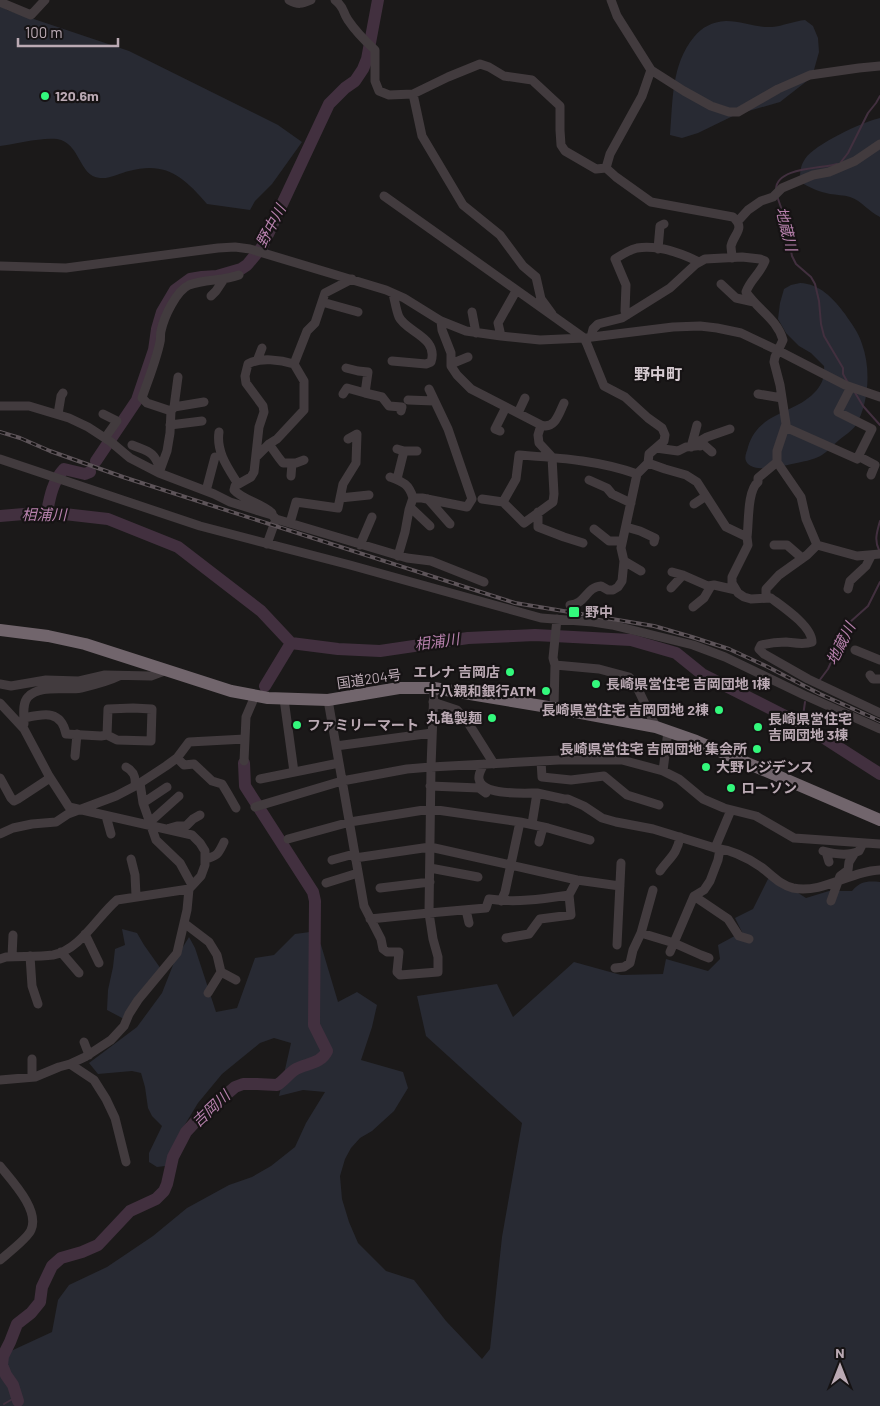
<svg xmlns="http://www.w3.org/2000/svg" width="880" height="1406" font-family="Barlow,'Noto Sans JP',sans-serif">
<rect width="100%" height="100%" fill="#1b1919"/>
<path fill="#282a33" d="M0,5L7,10L129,51L278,125L302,142L272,184L255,201L250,210L207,204C184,177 166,161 129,171C120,173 110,179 100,178C78,176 81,143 57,139C42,137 15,144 0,146Z
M805,20L813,26L818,38L819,52L812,77L780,102L735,115L698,133L682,138L670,135C673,101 671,65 694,37C702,27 712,22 726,21C742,21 756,28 772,27C783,26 794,21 805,20Z
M880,118V217C869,212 862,201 850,197C844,195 836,195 830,194C819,192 809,187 800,182C800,173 800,166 805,159C815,144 862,122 880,118Z
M800,283C820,284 833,298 845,314C851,323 859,333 862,344C871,368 869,403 856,425C852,431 844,436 839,440C833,445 828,451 822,455C814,460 801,462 792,464C782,466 752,474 746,461C744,456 747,452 748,447C758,412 794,414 814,393C822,385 825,377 824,366L811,353L799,346L786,333L778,319L780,303L784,289L791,285Z
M770,875L806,898L829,891H852C861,881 867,881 880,882V1406H0V1356L52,1332L58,1300L69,1285L107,1267L153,1236L187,1208L229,1185L252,1177L271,1166L295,1147L306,1123L325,1092L303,1090L279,1096L291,1043L274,1038L260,1043L222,1074L198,1103L181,1131L175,1152L165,1166L157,1167L149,1162V1153L162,1126L152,1116L148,1108L145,1087L141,1073L132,1071L98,1074L89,1063L137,1027L162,993L175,960L189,937L195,948L216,1012L237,1008L255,958L274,955L295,934L310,932L321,945L338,1002L357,992L377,1005L372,1027L361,1060L403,1072L408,1088L394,1111L372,1131L360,1138L351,1148L345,1159L340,1176L342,1199L349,1222L358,1243L386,1271L414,1280L446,1321L482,1359L490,1349L502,1237L522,1123L426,1036L417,996L497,984L513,1017L574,962L621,975L663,974L666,959L708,971L720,959L718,945L742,932L735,918L753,909Z
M122,929L137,933L144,945L161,969L124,1019L107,1010L108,990L113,967L115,949L125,945Z"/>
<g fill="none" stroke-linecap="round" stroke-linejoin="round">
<path stroke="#42303f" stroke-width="2" d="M841,162L848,153L868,113L876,103L880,96
M776,189C777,167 821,169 837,164
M777,196L784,216L792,256L796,264L811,277L815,284L819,301L821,324L824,336L843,368V374L848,383
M854,391L863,406L880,425
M879,550C874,540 877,532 880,521
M819,681L828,669L849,623L868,606L880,582
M805,702L803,716L807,727
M4,1404L16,1397"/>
<path stroke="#42303f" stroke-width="12" d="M96,461L137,400L154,350L157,329L162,312L175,290L190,279L202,277L217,276L241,269L247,265L262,247L329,104L345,88L355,81L363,69L367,59L378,0
M47,512C50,496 53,481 64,469L85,474L90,472
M0,516L47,512L108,519L178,547L261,611L291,643L338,649L380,651L468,638L535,635L631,640L676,653L702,674L807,727L880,774
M265,686L291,643
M18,1401L13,1385L6,1375L2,1365L3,1356L10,1342L17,1324L31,1313L40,1302L42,1287L52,1266L61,1258L82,1252L98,1245L130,1211L156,1199L164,1191L167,1184L173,1157L186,1132L198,1119L235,1087L243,1084H257L277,1085C284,1081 289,1073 296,1069C307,1063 321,1064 327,1051L314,1025L315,901L313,892L245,786L244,763"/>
<path stroke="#423b3e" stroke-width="9" d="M289,0C298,5 302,4 311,0
M335,0C345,8 342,11 348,20C356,32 364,40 375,50V81L379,91L389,95L413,94L448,77L480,64L489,67L504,76L532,80L560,106V130L561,145L565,151L596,169L606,168L616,177L651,202L733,217C746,229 734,233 731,246C731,249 732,254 732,258
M611,0L617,16L651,70L684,91L711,106L729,112H738L778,89L810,75L859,68L880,66
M0,2L31,15L45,0
M413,94L422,136L463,205L500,235L523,266L536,277L541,299L552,314
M606,168L610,154L642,96L651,70
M384,196L584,338L587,344L604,386L625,397L648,418L662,428L665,435L664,441L649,454L648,463L637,474C598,460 559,458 519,455L516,479L503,502
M738,221L748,210L761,201L773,197L782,188L813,175L829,172L855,161L880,144
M658,249L660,226L664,224
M0,266L66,268L218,248L235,247L250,249L386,290L404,298L441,321L466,331L501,336L540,340L584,338L673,327L700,326L717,328L741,333L779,351L845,385L880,397
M721,284L736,298L754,302
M211,296L216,291L224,279
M322,302L358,312
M472,312L476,333
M627,315L625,311L626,285L615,259C621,255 629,250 637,248C657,245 681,253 699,262
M441,321L442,330L451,353V366L457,375L471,389L541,425L538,435L539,443L552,457L554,494L553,502L524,523L503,502L482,499
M501,336L498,323L516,291
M591,337L593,329L598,324L622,318L670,288L696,264L705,259L742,257L760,259L765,261C760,274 750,280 746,292C758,310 777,319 783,340L775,357L774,362L780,385L786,424L777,451V462L801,497L806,519L817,545
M257,361L262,348
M392,361L426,364L431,362C439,337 406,332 399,317C396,310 395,301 393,294
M294,364L307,331L315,323L325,293L352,279
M451,364L468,357
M365,393L382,397L389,406L402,407L401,411
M343,394L347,388L365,393L368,372L358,371L346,368
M758,394L782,398
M408,400L434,401
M0,406H29L69,418L88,427L111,442L130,458L159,473L214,494L230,502L272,515L276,519L407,558L431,561L484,582
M174,407L204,402
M171,411L147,403L142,398C148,380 156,361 160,342C161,339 160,335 161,331C164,317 176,291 189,285C205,279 223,281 239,275
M518,413L525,398
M58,414L61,396L63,393
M103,414L117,421L105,438
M170,425L202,421
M541,425C555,430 559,413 564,403
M785,427L857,459L872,429L838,412L851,387
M500,431L495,429L506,407
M219,432C216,452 228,468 238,484
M269,444L279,458L283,463H296L304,460
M132,445C149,452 154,451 160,469
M700,446V441L707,437L730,429
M691,447L697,425
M656,448L678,451L686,447L704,445L712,452
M397,449L404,451L397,479
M404,451H417
M858,456L875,465L871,475
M256,457L269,444L277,439L304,410V381L294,364C281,360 260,357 248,364L245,376L246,383L263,406L264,412L259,427L254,472L251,477L235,486L234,490C243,500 261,503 272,513
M0,459L200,526L350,565L541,618L593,622L612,625L693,645L725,657L804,695L880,729
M648,463L665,469L686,475L697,482L726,527L747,537L748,545L732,577V583L738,593L744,597L751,599L771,598C783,607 812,626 812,642C804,645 795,643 786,642C778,642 769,643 761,645L759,649L764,654L808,679L880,713
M159,473L167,451L170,433L171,411L174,407L178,377
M291,476L292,463
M390,477C403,482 409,484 413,498
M589,480L607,488L612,494L631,503
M206,491L215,457
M340,498L369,495
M428,499L450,524
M694,504L706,496
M410,507L430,526
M538,512V527L564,537L583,543
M290,523L296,502L338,508L343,484L356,463L357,434L348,439
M626,527L640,531L655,538L654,542
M594,529L609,541H622
M747,537C749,523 747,491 758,482V478L777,462
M267,544L276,519
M360,545L372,517
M774,545H787L802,558
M817,545L857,556L880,554
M398,556L405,532L409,510L413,498H422L467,507L472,499L448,429L429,389
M624,561L641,571
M672,572L683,575L708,586L714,585L736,590
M671,588L683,575
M848,589L850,581L866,566L871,556
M766,598V589L779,575L807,555L817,545
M570,605C586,604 586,587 601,586L608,590H613L618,587L622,581L624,561L621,548L637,474
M693,607L704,598L711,586
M855,650L880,660
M555,665L599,669L629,677L636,685L656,727
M870,675L873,679H880
M0,684L11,686L46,680L79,681L105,675L151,676L167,670
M284,699L294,772
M328,700L364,906L381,939L383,949L387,952H399L397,972L400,975L438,972V957L433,939L429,913L431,767L434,688
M433,702L457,710L467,721L494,764
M0,703L24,729L49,776L69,807L192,835L200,843L205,851V865L201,876L189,889L187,910L177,953L138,1000L129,1014L124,1026L111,1040L85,1057L70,1064L59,1067L35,1077L0,1080
M554,708L555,665L553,658L557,619
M24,718C43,714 61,709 66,734L101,736L107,735L117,740L151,741L152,709L133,708L108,709L107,735
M24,724C24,715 22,703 28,697C40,684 65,691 81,688C94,685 107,682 119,676
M336,746L432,733
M75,756L77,734
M177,758L184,765L194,764L212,781L222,784L228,794L236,808
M244,761L245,739
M541,761L542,777L571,780L604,776L627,795L659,805
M484,764C482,768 478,774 479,779C482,796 524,793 537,793L532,824
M126,767C134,771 136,777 135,786
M663,771L668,731
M0,778L11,798L14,801L18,799L50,778
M260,779L339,763
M140,783L143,803L156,840L180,863L192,885
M430,786L479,788L486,793
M537,793L564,799H568L584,806L602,818L616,822L653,829L715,848
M143,803L167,787
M255,807L342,781L407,769L431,767L559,760H622L663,771L679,779L703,799L724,808L756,816L794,838L880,844
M731,810L715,848C731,850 748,858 761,867C772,875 780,885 793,888C823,894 850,871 880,870
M106,816L111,834
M150,822L179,796
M170,828L177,826H186L193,819L200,815
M0,834L13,828L32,824L56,822L68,814L116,796L137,785L166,766L177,758L189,742L245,739L246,717L255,696
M288,839L350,822L430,809L520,822
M539,842L543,827
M823,851C834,854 849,856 859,851L863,843
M826,852L829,862
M355,858L430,847L577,880L620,886
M131,859L135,875L136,896
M205,859C218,856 218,854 224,842
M332,860L354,854
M430,868L478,877
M660,871C669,858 677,855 680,837
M326,883L358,873
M380,888L430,882
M653,890L641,933L674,943L701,955L709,958
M694,896L728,919L739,936L749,939
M501,901L505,892L520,822L548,828L590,840
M831,901L840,876L848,870L849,862L854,854
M466,910L469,923
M370,919L429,913L486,908L489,899C516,903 542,899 569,895L577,880
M184,923L209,942L217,955L221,972L236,980
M85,934L99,963
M506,938L529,934L540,919L571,915L569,895
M617,945L621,863
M61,952L79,973
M670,952L694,896L704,890L710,881L718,860L720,849
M30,956L32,986L38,1004
M12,957L13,935
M0,959L6,957C22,956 38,957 53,955C80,950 97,917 117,900L189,889
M615,968L624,967L630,963L633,950L641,933
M208,993L221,972
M84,1042L89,1055
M70,1064L94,1080L106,1099L115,1118L126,1162
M32,1077V1059
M0,1166C12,1181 40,1210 31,1230C28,1238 7,1254 0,1260"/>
<path stroke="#71656c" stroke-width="12" d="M0,630L48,636L85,644L231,691L268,698L328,700L399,688H434L554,708L656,727L696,741L880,820"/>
<g stroke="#5d5459" stroke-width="4">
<path id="rail" d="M0,432L20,438L50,451L123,477L515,603L654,626L692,637L729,649L766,666L820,694L880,721"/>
</g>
<use href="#rail" stroke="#161314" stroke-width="2" stroke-dasharray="5.5" stroke-linecap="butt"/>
</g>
<g fill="#33f87c" stroke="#161314" stroke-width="2">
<circle cx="45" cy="96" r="5"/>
<rect x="568" y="606" width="12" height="12" rx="2.5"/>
<circle cx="510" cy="672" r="5"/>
<circle cx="596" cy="684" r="5"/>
<circle cx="546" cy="691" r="5"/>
<circle cx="719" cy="710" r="5"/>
<circle cx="492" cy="718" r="5"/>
<circle cx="297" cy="725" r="5"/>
<circle cx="758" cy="727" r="5"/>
<circle cx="757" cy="749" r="5"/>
<circle cx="706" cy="767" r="5"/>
<circle cx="731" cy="788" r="5"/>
</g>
<g text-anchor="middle" stroke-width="4.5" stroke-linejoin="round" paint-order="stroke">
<g font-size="14" font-weight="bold" fill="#bbaab4" stroke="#161314" text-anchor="start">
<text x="55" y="101">120.6m</text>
<text x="585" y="617">野中</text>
<text x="500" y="677" text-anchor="end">エレナ 吉岡店</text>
<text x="606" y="689">長崎県営住宅 吉岡団地 1棟</text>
<text x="536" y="696" text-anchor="end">十八親和銀行ATM</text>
<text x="709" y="715" text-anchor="end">長崎県営住宅 吉岡団地 2棟</text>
<text x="482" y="723" text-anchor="end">丸亀製麺</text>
<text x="768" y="724">長崎県営住宅<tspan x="768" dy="16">吉岡団地 3棟</tspan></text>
<text x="307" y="730">ファミリーマート</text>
<text x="747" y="754" text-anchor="end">長崎県営住宅 吉岡団地 集会所</text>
<text x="716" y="772">大野レジデンス</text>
<text x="741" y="793">ローソン</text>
</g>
<g font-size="14" fill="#bbaab4" stroke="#161314">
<text transform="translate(369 679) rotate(-8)" y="5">国道204号</text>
</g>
<g font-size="15" font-style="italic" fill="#b781ad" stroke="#161314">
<text transform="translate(271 226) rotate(-62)" y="5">野中川</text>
<text transform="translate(786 229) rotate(76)" y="5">地蔵川</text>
<text x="44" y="520">相浦川</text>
<text transform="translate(437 642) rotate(-8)" y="5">相浦川</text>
<text transform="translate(841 644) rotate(-63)" y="5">地蔵川</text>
<text transform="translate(211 1109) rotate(-43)" y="5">吉岡川</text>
</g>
<g font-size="16" font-weight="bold" fill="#d7ccd2" stroke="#161314">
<text x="658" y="380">野中町</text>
</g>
</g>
<g transform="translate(840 1366)" stroke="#161314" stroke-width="4" paint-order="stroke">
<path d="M0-4L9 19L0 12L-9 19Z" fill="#bbaab4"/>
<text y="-8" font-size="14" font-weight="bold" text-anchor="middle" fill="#bbaab4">N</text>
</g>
<path d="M18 38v8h100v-8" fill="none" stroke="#bbaab4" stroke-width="2.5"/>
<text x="25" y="38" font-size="15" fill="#bbaab4" stroke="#161314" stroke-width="4" paint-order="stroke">100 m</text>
</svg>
